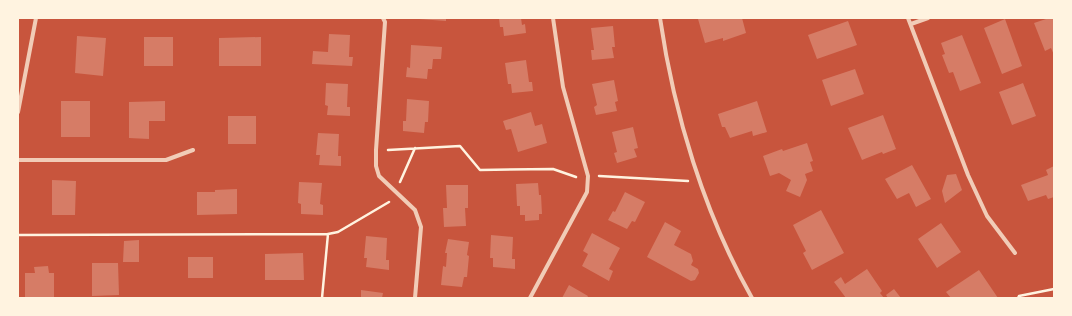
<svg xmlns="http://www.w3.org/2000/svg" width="1072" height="316" font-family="Inter,sans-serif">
<rect width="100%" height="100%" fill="#c8553d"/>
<path fill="#d67c66" d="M419,18H446V21L419,19Z
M499,18H521L522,25L525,24L526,33L504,36L503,27H500Z
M702,18H742L746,33L723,41V38L705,43L698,19Z
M1049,18H1054V55L1051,48L1045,51L1034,23Z
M1005,19L1022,66L1002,74L984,28Z
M848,21L857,45L817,59L808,35Z
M613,26L615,47H612L614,58L592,60L591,50H594L591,28Z
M329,34L350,35L349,57H353L352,66L312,64L313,51L328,52Z
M962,35L981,83L960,91L953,72L949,73L942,55L945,54L941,43Z
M77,36L106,38L103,76L75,73Z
M144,37H173V66H144Z
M261,37V66H219V38Z
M411,45L442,47L441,59H433L432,69H428L427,79L406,77L407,67L410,68Z
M526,60L529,82H532L533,91L512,93L511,84H508L505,63Z
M855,69L864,94L831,106L822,80Z
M614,80L618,101L615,102L617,111L596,115L594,107L597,105L592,84Z
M326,83L348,84L347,107H350V116L327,115L328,106L325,105Z
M1023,83L1036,116L1012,125L999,92Z
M407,99L429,101L428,122H425L424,133L403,131V121H406Z
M61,101H90V137H61Z
M165,101V121H149V139L129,138V102Z
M757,101L767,132L753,136L752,131L730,138L725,127H722L718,114Z
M531,112L535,126L542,124L547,143L518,152L511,129L506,130L503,121Z
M883,115L896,149L883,154L882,152L862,160L848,128Z
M228,116H256V144H228Z
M633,127L638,148L634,149L637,157L617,163L614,153L617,152L612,132Z
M318,133L339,134L338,156H341V166L319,165L320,155H316Z
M807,143L813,161L810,162L813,171L805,174L807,180L800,197L786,191L791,180L779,173L770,176L763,156L782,149L783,151Z
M912,165L931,199L916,207L909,193L897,199L885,179Z
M1054,166V197L1048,199L1046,195L1028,201L1021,185L1048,175L1046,170Z
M956,174L962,190L945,203L942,191L947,175Z
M52,180L76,181L75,215H52Z
M299,182L322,183L320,204L323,205V215L301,214V204L298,203Z
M538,183L539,195H541L542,214H539V220L525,221V215H520V206H517L516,184Z
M446,185H468V208H465L466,226L444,227L443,208H447Z
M237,189V214L197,215V192H215V190Z
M625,192L645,202L635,222L632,221L627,229L608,220L613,211L615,212Z
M821,210L844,253L812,270L803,253L806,251L793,225Z
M665,222L681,231L674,245L691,254L693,261L691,265L698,269L699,273L695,280L691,281L647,257Z
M941,223L961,252L937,268L918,239Z
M592,233L620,248L609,269L613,271L609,281L582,266L588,254L583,251Z
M491,235L513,237L512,259H515V269L493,267V258H490Z
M366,236L387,238L386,260H389V270L366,267L367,258H364Z
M448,239L469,242L467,255L469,256L467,277H464L462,287L441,285L443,266L446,267L447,253H445Z
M139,240V262H123L124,241Z
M303,253L304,280H265V254Z
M188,257H213V278H188Z
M92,263H118L119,295L92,296Z
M48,266L49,273H54V298H25V273H35L34,267Z
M867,269L882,291L880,293L884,298H846L834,282L841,277L845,284Z
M979,270L998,298H951L946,292Z
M569,285L588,296L587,298H562Z
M894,289L901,298H888L886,295Z
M361,290L383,293L382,298H361Z"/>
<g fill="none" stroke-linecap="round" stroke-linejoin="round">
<path stroke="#fff3e0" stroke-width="2.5" d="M388,150L460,146L480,170L553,169L576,177
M599,176L688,181
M400,182L415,148
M328,234L338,232L389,202
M18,235L328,234L322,298
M1018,298L1019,296L1054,289"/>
<path stroke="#f1ccb7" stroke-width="4" d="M383,18L385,22L376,150V166L379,176L415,210L421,227L415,298
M660,18C674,114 704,213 752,298
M908,18L968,175L987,216L1015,253
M911,24L928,18
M18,112L36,18
M18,160H166L193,150
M530,298L587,192L588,176L563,87L553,18"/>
</g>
<rect width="1072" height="316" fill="none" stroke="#fff3e0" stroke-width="38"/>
</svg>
